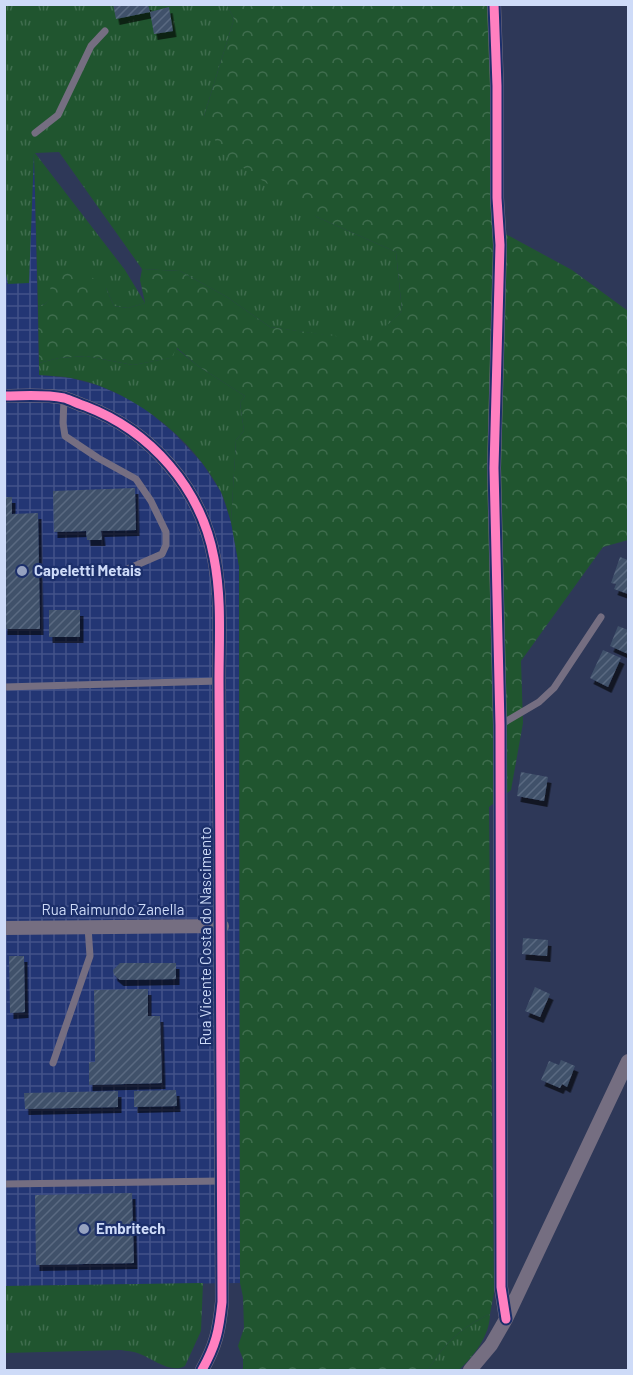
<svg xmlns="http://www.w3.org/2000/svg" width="633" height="1375" font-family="Barlow,sans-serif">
<defs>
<pattern id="industrial-grid" width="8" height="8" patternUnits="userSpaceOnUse" patternTransform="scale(1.5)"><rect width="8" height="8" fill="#233674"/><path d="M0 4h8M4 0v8" fill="none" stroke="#425289"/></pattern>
<pattern id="grass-tufts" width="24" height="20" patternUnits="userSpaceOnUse" patternTransform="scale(1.5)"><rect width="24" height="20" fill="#20552f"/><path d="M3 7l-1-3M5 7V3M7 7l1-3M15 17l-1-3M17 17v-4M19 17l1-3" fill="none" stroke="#3f6d4e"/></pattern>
<pattern id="forest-crowns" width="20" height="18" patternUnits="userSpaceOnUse" patternTransform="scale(1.5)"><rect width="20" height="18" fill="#20552f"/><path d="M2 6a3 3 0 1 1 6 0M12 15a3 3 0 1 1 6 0" fill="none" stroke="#3f6d4e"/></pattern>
<pattern id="building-hatch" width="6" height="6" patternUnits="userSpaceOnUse" patternTransform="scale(1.5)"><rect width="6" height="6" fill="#40516b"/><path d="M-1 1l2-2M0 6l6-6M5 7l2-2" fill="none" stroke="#5a6981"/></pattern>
<filter id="shadow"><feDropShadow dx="3.5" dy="6" stdDeviation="0" flood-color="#0009"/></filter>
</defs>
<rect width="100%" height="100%" fill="#2e3858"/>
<path fill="url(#industrial-grid)" d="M34,151L39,375L71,378L100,386L138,403L173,432L202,463L221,492L231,522L239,566L240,1283L5,1286L4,152Z"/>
<path fill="url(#grass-tufts)" d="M4,5H227L234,19L204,116L317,217L396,252L402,311L371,342L270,327L227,297L180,271L142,269L59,152L35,153L125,270L145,303L128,308L114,306L106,288L52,298L45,304L38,306L34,153L29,283L8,284L4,266Z
M176,348L198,366L245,396L240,403L244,431L236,440L231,522C228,512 225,501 221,492C193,438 131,389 71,378C61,376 50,376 39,375V363L59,358L86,356L133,365L170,358Z
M203,1283L201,1331L185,1366C171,1374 153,1359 140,1354C133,1351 127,1351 120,1350L5,1353V1286Z
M490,1314C490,1335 474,1356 459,1370H428C446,1342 459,1329 490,1314Z"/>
<path fill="url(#forest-crowns)" d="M500,4V231L572,270L628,311V540L603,547L521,661L523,723L511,790L489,807L494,1293L490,1314C459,1329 446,1342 428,1370H243V1359L238,1346L244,1328L243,1297L240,1283L239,566L231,522L236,440L244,431L240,403L245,396L198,366L177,348L171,358L133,365L86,356L59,358L39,363L38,306L45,304L51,298L50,283L61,272L75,271L90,276L106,288L114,306L128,308L145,303L140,280L142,269L180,271L227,297L270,327L371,341L402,311L396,252L317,217L221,153L204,116L234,19L227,5Z"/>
<path fill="url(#building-hatch)" filter="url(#shadow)" d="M113,4H148L150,12L116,19Z
M169,7L173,31L154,34L150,12Z
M135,488L136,530L101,531L102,540H87L86,531L54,532L53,491Z
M4,497H12V514L38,513L40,629H4Z
M620,557L628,560V594L614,589L616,584L611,583Z
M49,610H80V637H49Z
M618,626L628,630V654L610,646Z
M603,650L621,658L608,687L590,678Z
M521,772L548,777L544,801L517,796Z
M523,938L548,940L547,956L522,954Z
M9,956H24L25,1012L10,1013Z
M120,963H176V979L120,980L114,975L113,970Z
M535,987L550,994L540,1017L525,1011Z
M148,989V1016H160L162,1083L89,1085V1062H95L94,990Z
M561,1060L575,1066L567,1087L562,1084L560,1088L541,1080L549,1061L559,1065Z
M176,1090L177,1106L134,1107V1091Z
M118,1091V1107L25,1109L24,1093Z
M132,1193L134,1263L36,1265L35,1195Z"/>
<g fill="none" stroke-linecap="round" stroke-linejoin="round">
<path stroke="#756e81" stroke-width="7" d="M35,133L58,115L91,46L105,31
M64,399L63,423L65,436L98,458L136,479L151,501L166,532V545L162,554L123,571
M4,687L219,681
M500,725L539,702L554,688L601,617
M53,1063L90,956L88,927
M4,1184L222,1181"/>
<path stroke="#756e81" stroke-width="14" d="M494,4L497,86V198L500,245L494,468L500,725L501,1287L506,1319
M4,396C24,396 44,394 64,398C71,400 78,404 85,406C151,431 201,488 214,558C222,598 219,641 219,681L222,1302C219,1331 216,1345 202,1370
M4,928L222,926
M470,1370L491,1345L506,1319L628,1061"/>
<g stroke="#1c2f6a" stroke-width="13">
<path id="cycleway" d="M494,4L497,86V198L500,245L494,468L500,725L501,1287L506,1319
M4,396C24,396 44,394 64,398C71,400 78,404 85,406C151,431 201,488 214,558C222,598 219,641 219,681L222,1302C219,1331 216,1345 202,1370"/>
</g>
<use href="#cycleway" stroke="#ff80c0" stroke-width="9"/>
</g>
<g fill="#96a2c0" stroke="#1c2f6a" stroke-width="2">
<circle cx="22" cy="571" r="6"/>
<circle cx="84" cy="1229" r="6"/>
</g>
<g text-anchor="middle" stroke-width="4.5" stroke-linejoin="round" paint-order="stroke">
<g font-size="15" font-weight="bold" fill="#cedbf8" stroke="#1c2f6a" text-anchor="start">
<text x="34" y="576">Capeletti Metais</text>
<text x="96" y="1234">Embritech</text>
</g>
<g font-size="15" fill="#cedbf8" stroke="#1c2f6a">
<text x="113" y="915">Rua Raimundo Zanella</text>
<text transform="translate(206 936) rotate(-90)" y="5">Rua Vicente Costa do Nascimento</text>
</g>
</g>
<rect width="633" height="1375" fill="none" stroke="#cedbf8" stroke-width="12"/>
</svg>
